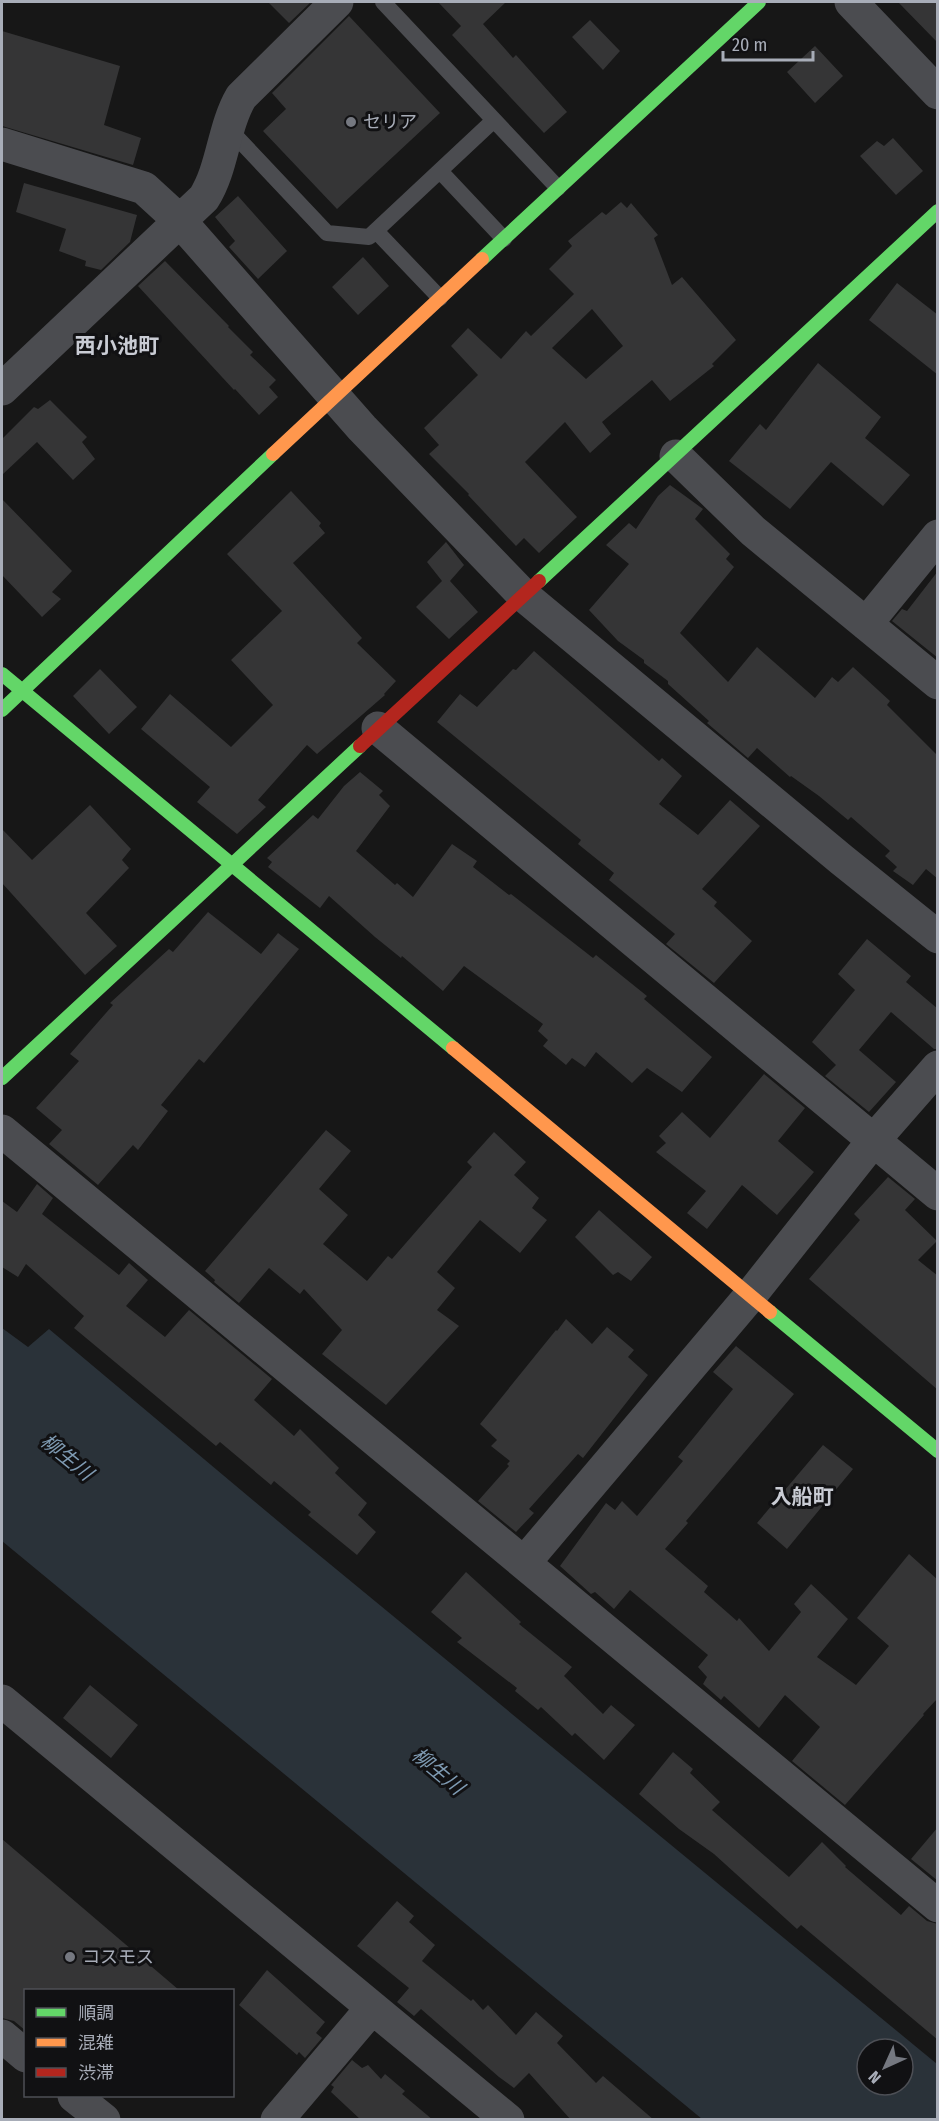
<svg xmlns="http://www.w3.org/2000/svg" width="939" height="2121" font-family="'Fira Sans Condensed','Noto Sans JP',sans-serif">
<rect width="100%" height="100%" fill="#171717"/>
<path fill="#2a3239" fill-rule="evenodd" d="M2,1328L28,1347L49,1329L291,1532L937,2064V2119H702L2,1541ZM867,2049H903V2085H867Z"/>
<path fill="#353536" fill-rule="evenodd" d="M268,2H311L289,23Z
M438,2H506L483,24L513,58L516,55L567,112L544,133L452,35L461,26Z
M898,2H938V43Z
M349,16L440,113L337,209L263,131L286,109L272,93Z
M590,20L620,51L603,70L572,37Z
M2,31L120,66L104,125L141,138L133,165L2,126Z
M815,46L843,76L815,103L787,72Z
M893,138L923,171L896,195L860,156L877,141L884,146Z
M24,183L137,215L130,242L101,270L85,266L86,261L59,251L66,229L16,212Z
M238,196L287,251L258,279L229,247L235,241L215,217Z
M621,202L627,208L631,203L658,235L654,238L672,285L682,277L736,340L712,364L714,366L670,401L652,380L602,422L611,434L590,453L565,422L525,462L577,517L539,553L524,538L516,546L468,495L469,494L429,454L439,445L424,428L478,375L451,346L468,328L501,359L526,331L531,336L574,294L549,269L572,246L568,241L602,212L606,215ZM592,309L623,346L586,379L552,348Z
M363,257L389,286L358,315L332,287Z
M165,261L229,326L228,327L253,352L250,355L276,380L269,387L278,397L259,415L235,389L234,390L138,286Z
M897,283L938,315V375L869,320Z
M818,363L881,417L865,438L910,475L883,506L831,462L790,509L729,461L760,424L766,430Z
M50,400L87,437L82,442L95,459L73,480L37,442L2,475V439L34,407L38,409Z
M670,485L703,509L695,519L730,554L726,559L734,567L680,633L728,682L757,647L815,698L832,677L838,682L853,667L890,701L887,705L938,756V879L926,869L913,885L893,871L897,867L885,856L890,851L851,817L848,820L819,796L791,776L790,777L757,748L748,758L707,723L709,721L668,684V681L644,663V660L618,641L589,610L629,564L606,545L629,523L636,529L658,496Z
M291,491L321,523L319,526L325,533L293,563L362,638L357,643L396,681L384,694L385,695L317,754L307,745L258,800L266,807L237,834L197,802L210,787L141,729L170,694L231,747L273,705L231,660L282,611L227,554Z
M2,499L72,571L52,592L61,599L42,617L2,575Z
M446,542L464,565L450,581L478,612L449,639L416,607L442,581L427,562Z
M938,571V658L892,621L902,609L907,611Z
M534,651L659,761L662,758L682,776L659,804L698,835L730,800L760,826L702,889L717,902L714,906L752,941L714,983L666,944L675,934L609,880L614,873L578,844L581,840L437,722L460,694L477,707L513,669L516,670Z
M100,669L137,707L109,734L73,696Z
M360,772L383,791L379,795L390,806L356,851L395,885L397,883L413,897L452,844L477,861L473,867L509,895L511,894L593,958L596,955L647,996L644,999L712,1057L682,1092L647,1068L632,1083L596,1052L585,1067L572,1058L566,1065L543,1046L548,1040L538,1031L543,1024L464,966L443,991L402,956L401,958L375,937L329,896L320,908L268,867L272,862L267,858L313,815L318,819L344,786Z
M90,805L131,849L122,860L129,868L86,913L117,946L85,975L2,883V829L32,860Z
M208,912L261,954L278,933L299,949L204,1063L199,1059L161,1105L168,1111L138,1150L133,1145L98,1185L49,1144L62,1130L36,1108L79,1061L70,1054L113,1005L110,1003L169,949L173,952Z
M867,939L911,976L906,982L938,1009V1049H934L891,1012L859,1050L896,1082L869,1112L825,1076L836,1065L812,1042L855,990L838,974Z
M764,1074L805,1108L778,1141L814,1172L777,1215L742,1185L707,1229L687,1213L706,1191L656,1152L666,1143L659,1136L682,1112L710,1138Z
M326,1130L351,1151L319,1189L348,1215L323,1244L367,1281L388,1256L392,1259L472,1167L467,1162L494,1132L526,1162L514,1175L539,1198L532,1208L547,1220L520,1253L480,1220L437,1272L455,1288L437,1310L459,1326L386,1405L322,1354L342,1330L304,1289L300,1294L269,1268L239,1303L214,1282L215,1280L205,1271Z
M888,1177L915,1199L905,1210L937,1241L918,1260L938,1276V1390L809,1279L860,1220L854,1214Z
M37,1184L53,1198L42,1214L119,1275L129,1263L148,1280L126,1306L165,1337L189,1310L272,1379L254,1400L294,1436L300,1429L339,1468L335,1473L367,1503L358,1515L376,1532L357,1555L308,1515L311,1512L274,1481L271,1485L220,1442L216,1446L74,1328L84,1316L26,1264L18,1277L2,1267V1201L17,1212Z
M599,1210L652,1257L631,1281L618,1272L613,1275L575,1237Z
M566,1319L592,1344L607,1327L634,1350L628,1357L648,1375L583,1458L578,1454L529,1509L534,1513L516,1532L478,1501L509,1466L507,1464L510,1461L491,1446L497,1440L480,1424L556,1330L557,1331Z
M736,1346L794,1394L686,1521L688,1523L665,1549L708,1586L704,1592L737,1621L739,1618L769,1651L801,1612L794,1604L811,1584L848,1619L817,1657L856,1685L889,1646L857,1618L909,1554L938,1580V1698L923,1714L924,1715L845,1805L792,1761L820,1727L785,1695L759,1728L724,1696L721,1700L703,1684L707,1677L698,1667L708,1655L630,1590L614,1609L595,1592L591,1594L560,1566L606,1503L615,1510L622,1501L637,1516L683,1461L678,1457L733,1389L713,1372Z
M823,1445L853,1469L787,1549L757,1523Z
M466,1572L521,1622L519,1624L572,1667L564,1676L603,1714L611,1705L635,1725L604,1760L575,1733L572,1736L541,1707L538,1710L515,1691L517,1688L457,1642L462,1638L431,1612Z
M90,1685L138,1725L111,1758L63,1718Z
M673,1752L693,1769L690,1773L720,1802L712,1810L789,1877L822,1842L846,1866L845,1867L901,1915L909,1906L927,1921L938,1924V2040L801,1925L797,1929L714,1854L679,1829L639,1794Z
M938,1827V1881L911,1859Z
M2,1839L179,1990H26V2031L14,2021L2,2018Z
M397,1901L414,1916L409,1922L435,1945L422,1961L471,2001L473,1999L483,2010L488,2005L516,2035L536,2012L563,2036L557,2043L596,2083L603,2076L654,2120H571L529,2073L514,2088L499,2077L421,2009L414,2016L397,2002L409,1988L357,1946Z
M267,1970L325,2022L316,2033L322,2038L305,2058L299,2052L297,2055L239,2005Z
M352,2060L362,2068L368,2065L381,2079L385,2074L405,2091L402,2094L433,2120H361L331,2092L334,2087L331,2085Z"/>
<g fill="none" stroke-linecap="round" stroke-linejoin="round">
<path stroke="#4b4c50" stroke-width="16" d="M383,2L558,188
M228,128L327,233L369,237L494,120
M440,171L504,239
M376,231L440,298"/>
<path stroke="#4b4c50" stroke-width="33" d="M851,2L938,93
M2,144L144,188L180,221L362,428L523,595L842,860L938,937
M2,389L204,198C223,168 223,128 241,97L337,2
M676,456L753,531L938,683
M866,624L938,536
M378,728L938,1194
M2,1131L938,1906
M524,1563L750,1296L873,1141L938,1067
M2,1701L508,2120
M2,2036L26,2056
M74,2096L104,2120
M277,2120L372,2008"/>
<path stroke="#63d668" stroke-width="14" d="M482,259L759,2
M539,581L938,211
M2,674L453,1048
M2,710L273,454
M2,1078L360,746
M770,1312L938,1451"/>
<path stroke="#ff974d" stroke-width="14" d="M273,454L482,259
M453,1048L770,1312"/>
<path stroke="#b3261e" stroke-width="14" d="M360,746L539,581"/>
</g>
<g fill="#757880" stroke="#111113" stroke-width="2">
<circle cx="351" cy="122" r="6"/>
<circle cx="70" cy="1957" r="6"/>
</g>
<g text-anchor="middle" stroke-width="6" stroke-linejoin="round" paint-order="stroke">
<g font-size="18" fill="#a8adb8" stroke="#111113" text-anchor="start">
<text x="363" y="128">セリア</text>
<text x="82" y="1963">コスモス</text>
</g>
<g font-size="20" font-style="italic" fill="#7f9bb3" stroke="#111113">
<text transform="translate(67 1457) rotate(39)" y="7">柳生川</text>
<text transform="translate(438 1771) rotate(40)" y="7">柳生川</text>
</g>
<g font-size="21" font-weight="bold" fill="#c9ccd4" stroke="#111113">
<text x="117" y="353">西小池町</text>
<text x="802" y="1504">入船町</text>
</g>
</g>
<rect width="939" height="2121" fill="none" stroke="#a8adb8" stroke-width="6"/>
<rect x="24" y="1989" width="210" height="108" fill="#111113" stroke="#4d4f55" stroke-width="1.5"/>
<rect x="36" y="2008" width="30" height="9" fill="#63d668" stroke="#4d4f55" stroke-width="1.5"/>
<text x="78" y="2019" font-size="18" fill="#a8adb8">順調</text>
<rect x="36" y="2038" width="30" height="9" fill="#ff974d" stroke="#4d4f55" stroke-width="1.5"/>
<text x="78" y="2049" font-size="18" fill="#a8adb8">混雑</text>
<rect x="36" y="2068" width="30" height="9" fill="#b3261e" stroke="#4d4f55" stroke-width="1.5"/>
<text x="78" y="2079" font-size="18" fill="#a8adb8">渋滞</text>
<g transform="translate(885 2067) rotate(225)"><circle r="28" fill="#111113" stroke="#4d4f55" stroke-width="1.5"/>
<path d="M0-4.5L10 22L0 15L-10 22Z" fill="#757880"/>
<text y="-9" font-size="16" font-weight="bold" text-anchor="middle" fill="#a8adb8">N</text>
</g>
<path d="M723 51v9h90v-9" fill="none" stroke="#a8adb8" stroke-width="3"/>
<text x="732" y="51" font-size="18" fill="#a8adb8" stroke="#111113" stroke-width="4.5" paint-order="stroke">20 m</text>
</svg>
